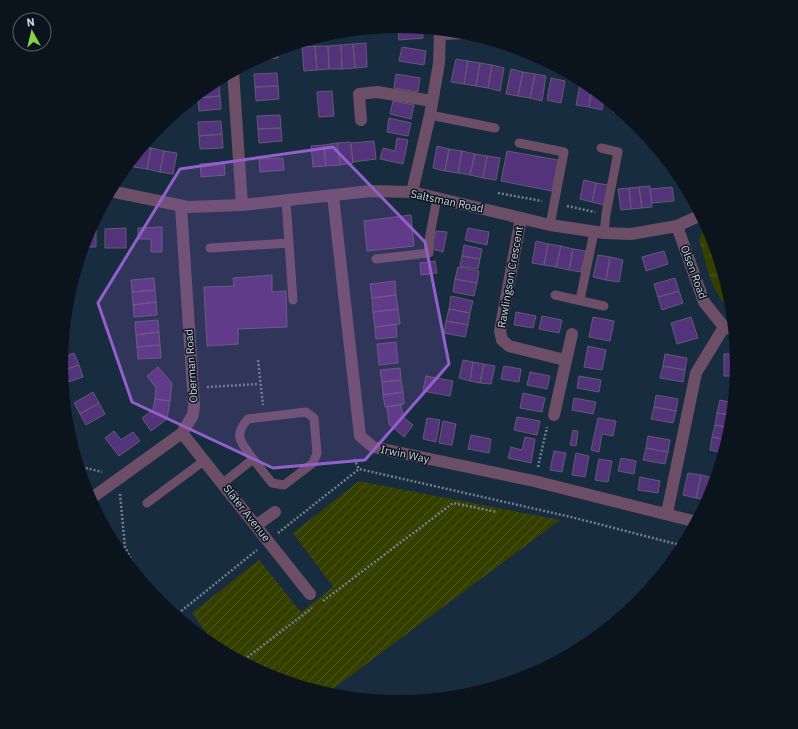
<svg xmlns="http://www.w3.org/2000/svg" width="798" height="729" font-family="'IBM Plex Sans',sans-serif">
<defs>
<pattern id="grass-tufts" width="24" height="20" patternUnits="userSpaceOnUse"><rect width="24" height="20" fill="#343f00"/><path d="M3 7l-1-3M5 7V3M7 7l1-3M15 17l-1-3M17 17v-4M19 17l1-3" fill="none" stroke="#505a25"/></pattern>
<pattern id="garden-furrows" width="10" height="10" patternUnits="userSpaceOnUse"><rect width="10" height="10" fill="#343f00"/><path d="M-1 1l2-2M0 10L10 0M9 11l2-2" fill="none" stroke="#505a25"/></pattern>
<pattern id="water-rules" width="6" height="5" patternUnits="userSpaceOnUse"><rect width="6" height="5" fill="#1d656e"/><path d="M0 2.5h6" fill="none" stroke="#3c7a83"/></pattern>
</defs>
<rect width="100%" height="100%" fill="#172c3f"/>
<path fill="url(#grass-tufts)" d="M709,229L731,299L732,311C711,295 707,264 699,240L702,232Z"/>
<path fill="url(#garden-furrows)" d="M359,481L560,520L326,694L269,677L219,650L192,613L259,560L301,612L333,587L293,533Z"/>
<path fill="url(#water-rules)" d="M717,254L729,293C719,285 713,266 717,254Z"/>
<path fill="#53337a" stroke="#645a74" d="M398,26L422,28L423,38L399,40Z
M366,43L367,67L355,68L353,44Z
M353,44L355,68L342,69L341,45Z
M341,45L342,69H329L328,46Z
M315,46L317,70L304,71L302,47Z
M315,46H328L329,69L317,70Z
M402,47L426,51L424,65L399,61Z
M277,49L278,58L255,59L270,52Z
M456,59L468,61L464,84L451,82Z
M468,61L480,63L476,86L464,84Z
M480,63L492,65L488,88L476,86Z
M492,65L504,68L500,91L488,88Z
M511,69L523,72L518,96L506,94Z
M523,72L535,74L530,98L518,96Z
M277,73L278,86L255,87L254,74Z
M396,74L420,78L418,92L394,88Z
M535,74L546,76L542,101L530,98Z
M551,78L565,81L561,103L547,100Z
M219,83L220,96L198,98V94L210,84Z
M580,84L592,87L589,107L576,105Z
M278,86L279,99L256,101L255,87Z
M592,87L604,97L602,110L589,107Z
M332,91L334,116L319,117L317,92Z
M220,96L221,109L199,111L198,98Z
M393,101L414,105L411,119L390,114Z
M615,106L626,115L613,112Z
M280,115L281,128L258,129L257,116Z
M389,118L411,123L408,136L387,132Z
M221,121L222,134L199,136L198,122Z
M281,128L282,141L259,143L258,129Z
M222,134L223,148L200,149L199,136Z
M397,138L408,140L403,164L380,159L383,148L395,151Z
M374,141L376,159L353,162L351,143Z
M350,142L353,163L340,165L337,143Z
M337,143L340,165L326,166L324,145Z
M324,145L326,166L313,167L311,146Z
M142,146L151,148L147,169L134,167L137,152Z
M437,146L449,149L445,171L433,168Z
M151,148L164,151L160,172L147,169Z
M449,149L462,151L458,173L445,171Z
M164,151L177,153L173,174L160,172Z
M462,151L475,154L470,175L458,173Z
M507,151L558,160L552,191L501,181Z
M137,152L134,167L127,165Z
M475,154L487,156L483,178L470,175Z
M487,156L500,158L496,180L483,178Z
M283,158L284,170L260,172L259,159Z
M224,162L225,175L201,177L200,164Z
M584,180L596,183L592,202L580,199Z
M596,183L608,185L604,205L592,202Z
M650,186L652,207L642,208L639,187Z
M639,187L642,208L631,209L629,188Z
M672,187L674,201L652,203L650,189Z
M629,188L631,209L621,210L618,189Z
M411,215L414,246L367,251L364,221Z
M96,227V247H83L90,228Z
M162,227V252H151V239H138V228Z
M126,228V248H105V229Z
M468,228L489,232L487,245L465,240Z
M436,231L447,232L443,252L432,249Z
M536,241L548,244L544,265L532,263Z
M548,244L561,246L556,267L544,265Z
M464,245L482,249L480,259L462,256Z
M561,246L573,249L569,270L556,267Z
M573,249L586,251L581,272L569,270Z
M664,251L668,264L646,271L642,257Z
M598,255L610,257L606,280L593,277Z
M462,256L480,259L478,269L460,266Z
M610,257L623,260L619,282L606,280Z
M435,261L437,273L421,275L420,263Z
M458,267L479,271L477,283L455,279Z
M272,275V292L286,291L287,327L238,329V344L207,346L204,287L234,286L233,278Z
M154,278L155,290L132,292L131,280Z
M675,278L679,291L658,297L654,284Z
M455,279L477,283L474,296L453,292Z
M395,281L396,295L372,298L370,284Z
M155,290L156,302L133,305L132,292Z
M679,291L683,303L662,310L658,297Z
M396,295L398,309L373,312L372,298Z
M451,296L473,301L470,313L449,309Z
M156,302L157,315L134,317L133,305Z
M398,309L400,324L375,327L373,312Z
M449,309L470,313L468,325L446,321Z
M516,312L536,316L533,328L514,325Z
M542,316L562,320L559,333L539,329Z
M593,317L614,321L610,341L589,337Z
M691,317L698,338L677,344L671,323Z
M158,320L159,332L136,335L135,322Z
M446,321L468,325L465,337L444,333Z
M396,324L397,337L376,339L375,327Z
M64,326L68,338L63,340Z
M159,332L160,345L137,347L136,335Z
M396,342L398,363L379,365L377,344Z
M160,345L161,358L138,359L137,347Z
M588,346L606,350L602,370L584,367Z
M74,353L79,365L61,371V358Z
M665,354L687,358L685,370L663,366Z
M724,354H736V376H724Z
M463,360L473,362L470,381L459,378Z
M473,362L484,364L480,383L470,381Z
M484,364L495,366L491,384L480,383Z
M79,365L83,377L62,384L61,371Z
M504,366L521,369L519,382L501,379Z
M663,366L685,370L683,382L660,378Z
M158,367L172,383L170,401L155,399L156,388L147,376Z
M400,368L401,380L382,382L380,370Z
M530,372L550,376L547,389L527,385Z
M426,376L453,381L450,396L423,391Z
M579,376L601,380L599,392L577,388Z
M401,380L403,392L383,395L382,382Z
M93,392L99,403L80,414L74,403Z
M403,392L404,404L385,407L383,395Z
M523,393L545,398L542,412L520,408Z
M656,395L678,399L676,411L654,407Z
M574,398L596,402L593,414L572,410Z
M155,399L170,401L167,419L151,431L142,418L153,410Z
M720,400L734,403L732,415L717,413Z
M99,403L105,414L86,425L80,414Z
M401,405L403,417L413,425L404,437L389,424L387,407Z
M654,407L676,411L673,423L651,419Z
M717,413L732,415L731,428L715,425Z
M517,417L540,421L537,435L514,430Z
M427,418L440,420L436,442L423,439Z
M598,418L616,421L613,436L602,434L599,452L591,450Z
M443,421L456,424L452,445L439,443Z
M715,425L731,428L728,440L712,437Z
M573,430L578,431L576,446L570,445Z
M114,431L121,440L133,432L140,441L119,456L105,438Z
M471,435L491,439L489,453L468,449Z
M648,436L670,440L668,452L646,448Z
M525,437L535,439L531,463L508,458L511,447L522,450Z
M712,437L728,440L724,453L710,450Z
M646,448L668,452L665,464L643,460Z
M554,451L566,453L562,472L550,470Z
M576,453L589,456L585,477L572,475Z
M621,458L636,461L634,474L618,471Z
M599,459L612,461L608,482L595,480Z
M688,473L701,475L696,498L683,495Z
M701,475L714,478L708,500L696,498Z
M640,477L660,481L658,493L638,490Z"/>
<g fill="none" stroke-linecap="round" stroke-linejoin="round">
<path stroke="#708090" stroke-width="2.5" stroke-dasharray="2 2" stroke-linecap="butt" d="M498,193L542,201
M567,206L595,212
M258,360L263,405
M207,387L259,384
M354,459L359,469L571,517L684,546
M78,466L102,472
M538,467L547,427
M120,494L125,547L135,568L175,616
M278,533L359,469
M323,601L453,503L497,512
M175,616L257,550
M241,662L312,608"/>
<path stroke="#6c4f66" stroke-width="9" d="M430,115L495,128
M519,143L564,152L550,225
M601,148L618,152L606,214L604,233
M286,201L293,300
M210,248L289,243
M376,259L429,253V240L437,198
M555,295L604,306
M580,300L594,232
M223,483L253,459L272,483L284,485L313,463L317,453L314,418L306,412L248,419C232,436 242,443 253,459
M147,503L205,460"/>
<path stroke="#6c4f66" stroke-width="12" d="M441,34L466,33
M233,71L242,205
M361,120L359,94L377,92L432,101
M110,191L188,207L242,205L371,191L412,192L550,225L604,233L631,234L677,226L701,215
M412,192L430,115L439,63L440,30
M333,196L360,436L373,447L534,481L697,522
M521,218L500,331L502,340L509,346L565,360
M677,226L704,302L724,327L734,330
M554,415L572,334
M182,433L310,594
M89,500L182,433L193,415L194,405L181,206
M667,513L696,373L724,327
M257,525L275,512"/>
</g>
<path fill="#935fca" fill-opacity="0.2" stroke="#935fca" stroke-width="3" stroke-linejoin="round" d="M333,147L425,242L449,364L365,460L273,468L132,402L98,303L180,169Z"/>
<g text-anchor="middle" stroke-width="3" stroke-linejoin="round" paint-order="stroke">
<g font-size="11" fill="#cbd7e4" stroke="#0b141c">
<text transform="translate(447 201) rotate(12)" y="4">Saltsman Road</text>
<text transform="translate(694 272) rotate(70)" y="4">Olsen Road</text>
<text transform="translate(510 277) rotate(-80)" y="4">Rawlingson Crescent</text>
<text transform="translate(191 366) rotate(-94)" y="4">Oberman Road</text>
<text transform="translate(405 454) rotate(12)" y="4">Irwin Way</text>
<text transform="translate(247 513) rotate(52)" y="4">Slater Avenue</text>
</g>
</g>
<path d="M0 0H798V729H0ZM68 364a331 331 0 1 1 662 0a331 331 0 1 1-662 0Z" fill="#0b141c" fill-rule="evenodd"/>
<g transform="translate(32 32) rotate(352)"><circle r="19" fill="#0b141c" stroke="#58626c"/>
<path d="M0-3L7 15L0 10L-7 15Z" fill="#89cf48"/>
<text y="-6" font-size="11" font-weight="bold" text-anchor="middle" fill="#cbd7e4">N</text>
</g>
</svg>
